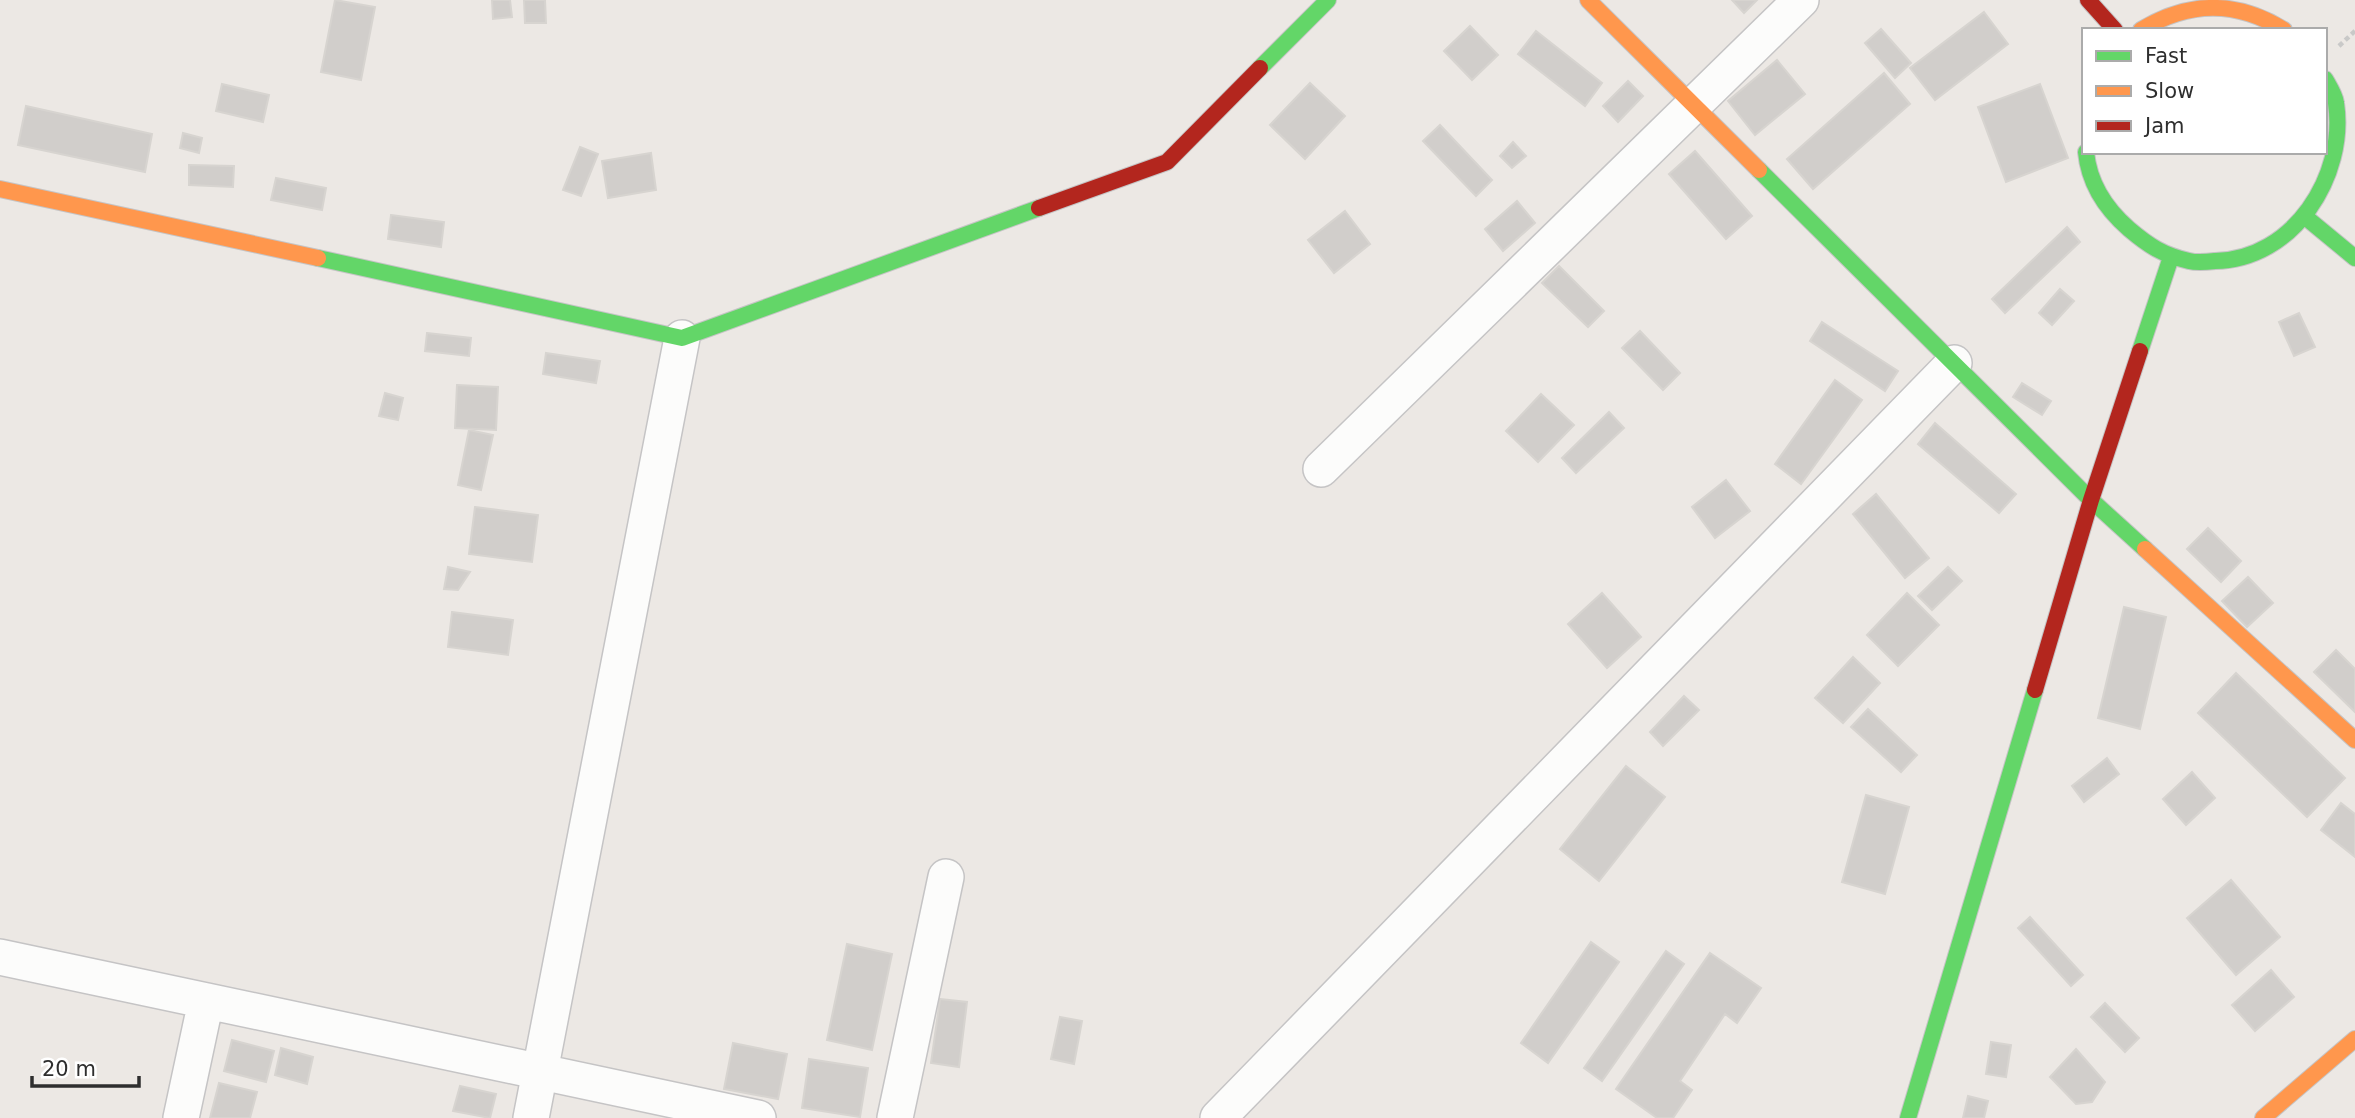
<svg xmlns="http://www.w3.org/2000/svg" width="2355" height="1118" font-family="'DejaVu Sans',sans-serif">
<rect width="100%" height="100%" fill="#ece8e4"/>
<path fill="#d1cecb" stroke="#d7d4d0" stroke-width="2" d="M335,0L375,7L361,80L321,72Z
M492,0H510L512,17L493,19Z
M524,0H545L546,23H525Z
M1732,0H1757L1744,13Z
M1984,12L2008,44L1935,100L1910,68Z
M1470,26L1498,55L1472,80L1444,51Z
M1881,29L1911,63L1895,78L1865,43Z
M1536,31L1602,83L1585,106L1518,54Z
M1777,60L1805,94L1755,135L1728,101Z
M1884,73L1910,104L1813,189L1787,159Z
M1628,81L1643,96L1618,122L1603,106Z
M1310,83L1345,116L1305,159L1270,125Z
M222,84L269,95L263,122L216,111Z
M2040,84L2068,158L2006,182L1978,107Z
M26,106L152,134L145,172L18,145Z
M1440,125L1492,180L1476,196L1423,141Z
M183,133L202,138L199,153L180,148Z
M1513,142L1526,156L1512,168L1500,156Z
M580,147L598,154L581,196L563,190Z
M1695,151L1752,216L1726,239L1669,174Z
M651,153L656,190L608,198L602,161Z
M189,165L234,166L233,187L189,185Z
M276,178L326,188L322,210L271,200Z
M1517,201L1535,223L1503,251L1485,229Z
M1345,211L1370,244L1334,273L1308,240Z
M391,215L444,222L441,247L388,239Z
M2067,227L2080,242L2005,313L1992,299Z
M1559,266L1604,311L1588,327L1542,283Z
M2060,289L2074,301L2052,325L2039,313Z
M2299,313L2315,347L2294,356L2279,322Z
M1822,322L1898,371L1885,391L1810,341Z
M1640,331L1680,373L1663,390L1622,348Z
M427,333L471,338L469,356L425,351Z
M546,353L600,361L596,383L543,374Z
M1835,380L1862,400L1801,484L1775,464Z
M2022,383L2051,401L2042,415L2013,397Z
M457,385L498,387L496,430L455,428Z
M385,393L403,398L398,420L379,416Z
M1541,394L1574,425L1538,462L1506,431Z
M1609,412L1624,428L1576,473L1562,458Z
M1935,423L2016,494L1999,513L1918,444Z
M469,430L493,435L481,490L458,485Z
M1726,480L1750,511L1715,538L1692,507Z
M1876,494L1929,558L1905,578L1853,514Z
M475,507L538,515L532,562L469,554Z
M2208,528L2241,561L2221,582L2187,549Z
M448,567L470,572L458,590L444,589Z
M1948,567L1962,581L1932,610L1918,596Z
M2248,577L2273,603L2247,627L2222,601Z
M1602,593L1641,637L1607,668L1568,624Z
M1907,593L1939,625L1898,666L1867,635Z
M2124,607L2166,617L2140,729L2098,718Z
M452,612L513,620L508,655L448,647Z
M2336,650L2355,669V712L2314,672Z
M1853,657L1880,683L1843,723L1815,698Z
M2236,673L2345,778L2307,817L2198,713Z
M1684,696L1699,710L1663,746L1650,732Z
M1868,709L1917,755L1901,772L1851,727Z
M2107,758L2119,774L2084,802L2072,786Z
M1626,766L1665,797L1599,881L1560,849Z
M2192,772L2215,798L2186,825L2163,799Z
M1866,795L1909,807L1885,894L1842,882Z
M2341,803L2355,814V857L2321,830Z
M2231,880L2280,937L2236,975L2187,918Z
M2030,917L2083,975L2071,986L2018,928Z
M1591,942L1619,962L1548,1063L1521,1043Z
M847,944L892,954L872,1050L827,1040Z
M1666,951L1684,964L1602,1081L1584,1068Z
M1710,953L1761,988L1737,1023L1725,1014L1680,1081L1692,1090L1673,1118H1657L1616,1089Z
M2271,970L2294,997L2255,1031L2232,1005Z
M940,999L967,1002L959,1067L931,1063Z
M2105,1003L2139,1038L2125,1052L2091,1017Z
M1060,1017L1082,1021L1074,1064L1051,1059Z
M232,1040L274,1051L266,1082L224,1071Z
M1991,1042L2011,1045L2006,1077L1986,1074Z
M733,1043L787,1054L778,1099L724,1089Z
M281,1048L313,1057L307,1084L275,1075Z
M2076,1049L2105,1082L2092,1102L2076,1104L2050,1077Z
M809,1059L868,1068L860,1117L802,1108Z
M219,1083L257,1092L250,1118H210Z
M460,1086L496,1094L490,1118L453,1111Z
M1968,1096L1988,1101L1984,1118H1963Z"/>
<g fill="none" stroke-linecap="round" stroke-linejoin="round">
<g stroke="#c5c4c5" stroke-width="38">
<path id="street" d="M1321,469L1801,0
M0,957L758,1118
M181,1118L206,1001
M531,1118L682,338
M895,1118L946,877
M1218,1118L1954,363"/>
</g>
<g stroke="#c5c4c5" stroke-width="18">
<path id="fast" d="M1260,68L1328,0
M2086,152C2089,183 2106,209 2129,229C2149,246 2163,255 2189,261C2197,263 2207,262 2215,261C2293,260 2347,176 2336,103C2335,95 2329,86 2325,79
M1759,170L2091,500L2145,549
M2309,220L2355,258
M318,258L682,338L1039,208
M2140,351L2171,257
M1908,1118L2035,690"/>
</g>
<g stroke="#c5c4c5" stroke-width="18">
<path id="slow" d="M1588,0L1759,170
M2141,30C2189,1 2236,0 2284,30
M0,189L318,258
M2145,549L2355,740
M2263,1118L2355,1039"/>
</g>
<g stroke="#c5c4c5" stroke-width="18">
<path id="jam" d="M2088,0L2115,30
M1039,208L1167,162L1260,68
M2035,690L2091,500L2140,351"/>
</g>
<path stroke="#c9c9c8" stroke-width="4.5" stroke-dasharray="5 3.5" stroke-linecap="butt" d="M2339,46L2355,31"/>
<use href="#street" stroke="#fcfcfb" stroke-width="35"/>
<use href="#fast" stroke="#63d668" stroke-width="16"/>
<use href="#slow" stroke="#ff974d" stroke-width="16"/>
<use href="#jam" stroke="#b3261e" stroke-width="16"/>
</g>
<rect x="2082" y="28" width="245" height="126" fill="#ffffff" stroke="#ababab" stroke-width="2"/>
<rect x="2096" y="51" width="35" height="10" fill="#63d668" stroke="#ababab" stroke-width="2"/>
<text x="2145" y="63" font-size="21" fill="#2e2e2e">Fast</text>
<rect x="2096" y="86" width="35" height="10" fill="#ff974d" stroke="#ababab" stroke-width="2"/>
<text x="2145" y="98" font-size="21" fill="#2e2e2e">Slow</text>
<rect x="2096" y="121" width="35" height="10" fill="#b3261e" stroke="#ababab" stroke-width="2"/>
<text x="2145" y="133" font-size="21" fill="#2e2e2e">Jam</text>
<path d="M32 1076v10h107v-10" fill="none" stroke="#2e2e2e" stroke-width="3.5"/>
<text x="42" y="1076" font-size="21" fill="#2e2e2e" stroke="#ffffff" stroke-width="5" paint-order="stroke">20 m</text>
</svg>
